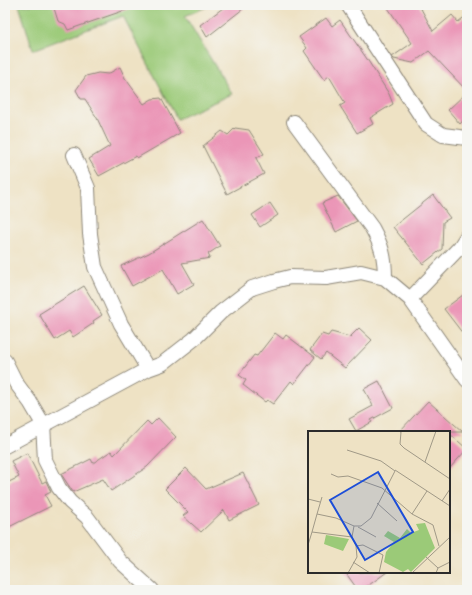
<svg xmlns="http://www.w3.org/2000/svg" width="472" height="595" font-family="Sriracha,sans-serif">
<rect width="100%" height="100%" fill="#f6f6f2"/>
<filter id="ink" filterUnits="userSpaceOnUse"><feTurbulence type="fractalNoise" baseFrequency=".025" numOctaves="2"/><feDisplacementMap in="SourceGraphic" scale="8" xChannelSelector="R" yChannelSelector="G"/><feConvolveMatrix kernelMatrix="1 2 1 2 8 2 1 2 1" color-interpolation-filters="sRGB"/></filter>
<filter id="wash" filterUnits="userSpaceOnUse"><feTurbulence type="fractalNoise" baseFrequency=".012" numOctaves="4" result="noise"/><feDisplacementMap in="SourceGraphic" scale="16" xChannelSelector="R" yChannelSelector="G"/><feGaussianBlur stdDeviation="0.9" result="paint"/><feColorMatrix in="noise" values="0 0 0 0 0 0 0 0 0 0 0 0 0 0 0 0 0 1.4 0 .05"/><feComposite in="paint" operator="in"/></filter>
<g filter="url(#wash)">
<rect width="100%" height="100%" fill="#eee2c4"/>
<path fill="#9bca78" stroke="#637a52" d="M19,5H211L185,16L232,94L177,119L123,16L33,50Z"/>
<g id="blocks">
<path fill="#eb96b7" d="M53,5H133L134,7L68,30L65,24L58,21Z
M227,5H248L207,37L200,25Z
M386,5H419L433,31L452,15L458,22L467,15V91L429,51L413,63L394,59L392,57L412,43Z
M326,18L332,26L340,20L367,59L389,94L393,104L370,118L373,124L357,133L340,106L345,103L329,76L324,80L304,51L307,48L299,37Z
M120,67L125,78L144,104L152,99L161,98L180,133L137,158L136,156L99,176L89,159L110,146L97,118L85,99H81L76,90L86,76L98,73L108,74Z
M467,92V116L460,124L448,110Z
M235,128L249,130L264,154L256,158L264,174L227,194L203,146L222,131L228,135Z
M433,195L450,218L443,222L442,249L423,264L393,227Z
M338,196L357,221L336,232L322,203Z
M270,203L278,215L260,227L252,215Z
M203,219L220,246L208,254L210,258L182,263L194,284L177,294L163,269L132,286L121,266L149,253Z
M84,286L102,315L93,321L94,323L73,337L69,331L55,340L39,314Z
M467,292V339L444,309Z
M359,328L372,340L345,368L326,353L321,359L310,350L322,334L328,336L331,332L350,337Z
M275,333L283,339L286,335L315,357L294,384L291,381L273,404L267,400L265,402L243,385L246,380L239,375L254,355L257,356Z
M379,381L393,408L371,420L372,422L356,431L349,419L373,406L364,389Z
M428,401L463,432H399Z
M158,418L176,437L147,467L111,491L103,479L73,492L61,474L91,459L93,463L111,451L114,455L147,421L151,425Z
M449,433L467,449L449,469Z
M27,453L42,483L46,481L51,492L45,495L51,506L5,529V484L19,477L11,461Z
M186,468L206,489L243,473L259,505L229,520L224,510L201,532L183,516L188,512L165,489Z
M345,572H387L362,590H358Z"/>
</g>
</g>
<g filter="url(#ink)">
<use href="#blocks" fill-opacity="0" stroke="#8c8678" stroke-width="1"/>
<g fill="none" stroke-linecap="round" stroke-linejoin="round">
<g stroke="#8c8678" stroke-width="16">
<path id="minor" d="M348,5L426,124L443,135L467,138
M294,122L372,228C382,246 385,257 385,278
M74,155L88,188L90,234L95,267L121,324L148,369
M467,236L460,247L410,299L467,380
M5,361L16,383L30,402L43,424L45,460L59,488L70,502L87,517L120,561L152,590
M5,446L148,369L162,364L194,339L221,312L252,288L274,281L290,277L326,278L361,272L385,278L410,299"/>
</g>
<use href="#minor" stroke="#fff" stroke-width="14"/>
</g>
</g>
<g transform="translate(308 431)">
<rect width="142" height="142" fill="#eee2c4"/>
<path d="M117,92L127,117L103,141L100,138L95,141L76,131L78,121L86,111L76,105L80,100L92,107L99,98L103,102L111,99L108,93ZM18,104L41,108L35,120L16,113Z" fill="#9bca78"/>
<path fill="none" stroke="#a09987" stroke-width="1" d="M90,0L93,1L92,13L96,17L142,48M39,19L73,30L87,40L63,87L53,95H46M117,31L128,0M87,39L142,75M23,43L30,46L40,45L74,57L104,83L125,94L131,115M0,68L12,71M134,70L142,58M69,72L89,90M9,83L14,66M104,83L119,60M50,96L68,106M4,101L9,83L28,87L46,95L44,106M0,114L4,101L44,106L48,115L49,126L40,142M48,115L55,114L75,124L71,142M118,126L130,137M45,131L62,142M104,142L142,106M128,142L130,137L142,131"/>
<path fill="#1d4ed8" fill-opacity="0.15" stroke="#1d4ed8" stroke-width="2" d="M70,41L105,101L57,129L22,69Z"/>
<rect width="142" height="142" fill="none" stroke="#2b2b2b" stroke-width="2"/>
</g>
<rect width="472" height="595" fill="none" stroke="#f6f6f2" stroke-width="20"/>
</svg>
